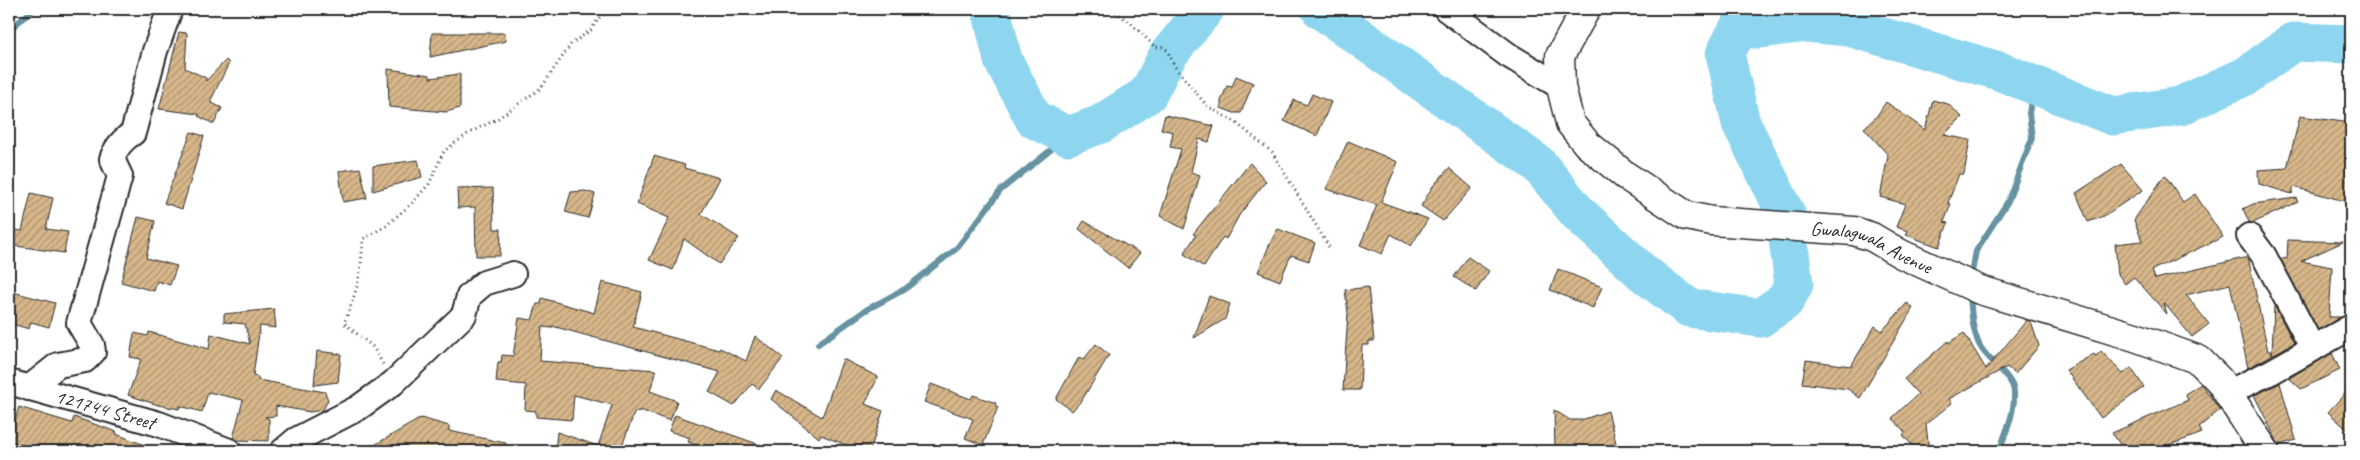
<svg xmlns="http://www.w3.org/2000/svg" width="2360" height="460" font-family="Caveat,sans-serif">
<defs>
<pattern id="building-hatch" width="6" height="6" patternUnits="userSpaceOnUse" patternTransform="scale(1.25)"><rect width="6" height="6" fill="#d7b78a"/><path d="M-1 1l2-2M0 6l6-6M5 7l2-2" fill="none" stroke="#af9571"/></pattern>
</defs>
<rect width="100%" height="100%" fill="#fff"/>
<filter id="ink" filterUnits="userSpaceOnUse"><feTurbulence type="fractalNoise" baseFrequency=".02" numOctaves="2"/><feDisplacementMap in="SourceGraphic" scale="10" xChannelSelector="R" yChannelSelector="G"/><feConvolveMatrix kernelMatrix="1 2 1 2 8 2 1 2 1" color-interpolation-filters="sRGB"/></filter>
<g filter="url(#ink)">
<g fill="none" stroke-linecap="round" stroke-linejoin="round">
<path stroke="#6692a1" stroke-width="6" d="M1754,9L1760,29
M9,30L34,9
M1971,278L1976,251L2008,201L2032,138L2029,113L2034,85
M1970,293C1971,310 1972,331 1980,346C1987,360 2013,376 2014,392C2015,413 2006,432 1999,451
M818,344L866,310L905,289L956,249L1001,190L1068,136"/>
<path stroke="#8ed6ef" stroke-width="39" d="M991,9L1003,60L1034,119L1068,136L1101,124L1148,94L1168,55L1205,9
M1320,9L1538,164L1578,213L1642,272L1689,308L1760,318L1785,301L1794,284L1788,239
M1786,214L1741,123L1725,54L1738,29H1760L1806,23L1849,27L1999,71L2113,116L2180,106L2246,76L2293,42L2351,44"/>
</g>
<path fill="url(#building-hatch)" stroke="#2b2b2b" d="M179,32L187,33L185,68L206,78V81L226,60L229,63L210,102L222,108L214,124L198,116L199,114L159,109Z
M432,33H505L506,41L430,57Z
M388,69L430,75V78L460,74V108L446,112L389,107Z
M1236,76L1253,83L1241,113H1234L1221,108V101L1227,86L1232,87Z
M1312,94L1331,102L1317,136L1284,121L1294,100L1307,105Z
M1933,100L1948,104L1962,117L1944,135L1970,140L1964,174H1959L1948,203L1951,204L1944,222L1948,223L1939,247L1906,235L1908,231L1896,227L1905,204L1880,197L1888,155L1864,128L1876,117L1886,102L1925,130Z
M1165,115L1214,126L1209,142L1199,139L1191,172L1200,175L1184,229L1160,216L1181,149L1170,147L1173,132L1161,129Z
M2300,116L2351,123L2347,140L2351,143V203L2294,187L2292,194L2259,184L2258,170L2287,168Z
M191,132L204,136L182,209L164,203Z
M1348,141L1398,162L1381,202L1428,219L1411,246L1391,234L1382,254L1360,245L1377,205L1326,189Z
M654,156L685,165L684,168L720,178L701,214L739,238L719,264L684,239L673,270L649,260L669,218L637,204Z
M418,160L422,177L373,191V166Z
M1250,163L1266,181L1240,214L1226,239L1223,237L1204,267L1184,254L1196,235L1193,234Z
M2121,164L2143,190L2104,216L2088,222L2076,193Z
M360,168L367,198L343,202L339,171Z
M1449,168L1472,188L1443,221L1421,206L1433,186Z
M2165,175L2183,202L2195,194L2223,237L2152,270L2155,279L2248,257L2268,351H2271L2272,354L2274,305L2294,343L2248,368L2230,284L2186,295L2209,324L2192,337L2164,303L2167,314L2134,277L2125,284L2118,274L2115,244L2142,241L2134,220Z
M493,188L494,229H501L500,256H476L475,207L458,208L457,189Z
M585,191L595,194L588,218L565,212L571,192Z
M31,193L53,198L46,229L68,232L64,253L9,245V229L22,231Z
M2296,198L2298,202L2253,223L2249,222L2243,209L2253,204Z
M138,217L155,221L146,258L177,266L170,285L157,281L154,291L121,282Z
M1084,221L1140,253L1128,268L1079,229Z
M1278,229L1315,243L1309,261L1291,255L1280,281L1258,272L1271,241Z
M2288,240L2343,242L2301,261L2332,267L2329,317H2341L2318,330L2280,258L2287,259Z
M1468,257L1489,271L1476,291L1454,277Z
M1558,269L1602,287L1593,308L1550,290Z
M602,282L642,292L633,327L719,350L720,348L746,361L755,336L783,358L759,389L752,384L734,406L709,392L720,372L552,326V328L542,327L540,361L656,370L650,391L677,401L670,421L640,410L639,412L635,411L620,451H555L557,432L598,446L612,405L574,395L572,420L536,417V411L525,410L526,385L496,382L498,362H501L502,355L513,356L519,318L532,320L537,304H541L542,298L594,313Z
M1368,287L1374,341H1369V345H1362L1360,390H1343L1348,313L1345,290Z
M9,291L55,303L49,327L31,322L29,329L9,323Z
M1209,296L1230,304L1225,319L1194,338Z
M1907,303L1913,308L1860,398L1848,389L1802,383L1806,360L1851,366L1875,326L1882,331Z
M274,309L276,328L260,326L253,376L258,377V380L325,392L328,400L323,410L310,412L276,406V416L265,417L269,419V441L236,440L233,438L243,400L208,392L202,412L180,406L179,409L158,405L128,395L141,359L130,357L134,333L148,336L149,332L209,349L211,334L250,344L245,324L224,322V314Z
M2027,320L2031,322L2039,346L2015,374L2007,367L1949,399L1952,403L1926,424L1929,451H1917L1903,435L1905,432L1892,418L1918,394L1904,379L1948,341V343L1964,333L1986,369Z
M1096,344L1109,355L1082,400L1072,411L1056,399L1079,357L1084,359Z
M317,351L341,354L338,382L314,385Z
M2101,351L2123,374L2131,368L2144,387L2101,418L2066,370L2094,354L2096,356Z
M2332,353L2340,370L2301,389L2289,378Z
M843,359L878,377L865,404L883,411L870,451H861L821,435L819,438L771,399L776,390L822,417Z
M2280,383L2296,440L2279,445L2254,395Z
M931,384L971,399L973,395L996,403L995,405L998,407L983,445L965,438L973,419L924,402Z
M2201,384L2220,410L2199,427L2202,433L2162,448L2146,451H2142L2140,444L2125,451L2112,433L2188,400L2185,394Z
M2351,387V433L2328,412Z
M19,407L72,423L74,417L117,432L116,434L158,450V451H46L32,447L31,450L9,440Z
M1554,410L1570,420H1581L1608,411L1618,451H1555Z
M675,415L772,449V451H712L688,442L690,438L669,431Z
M421,418L449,426V431L506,443L505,451H364Z"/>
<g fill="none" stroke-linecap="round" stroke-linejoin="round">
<g stroke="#2b2b2b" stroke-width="28">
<g id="minor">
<path d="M1446,9L1508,55L1561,87"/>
<path d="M2249,236L2264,256L2313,349"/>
<path id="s1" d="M9,382L159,424L229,451"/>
<path d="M29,388L58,365L85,360L93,352L92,345L79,323L120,176L112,159C116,147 122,140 133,133L155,51L170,9"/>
<path d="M2227,393L2271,372L2351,327"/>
<path d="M283,451L296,440L358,408L393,383L464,315L469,296L484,283L513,274"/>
</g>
</g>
<g stroke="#2b2b2b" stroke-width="31">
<g id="tertiary">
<path id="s2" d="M1586,9L1560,56L1561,87L1570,123L1587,144L1626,176L1687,216L1712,221L1854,231L1872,237L1901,254L1980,290L2135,337L2199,360L2219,380L2265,451"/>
</g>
</g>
<path stroke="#2b2b2b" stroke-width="3" stroke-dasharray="1 4" stroke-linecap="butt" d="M1111,9L1132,24L1155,47H1162L1167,50L1175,67L1207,106L1235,122L1272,152L1329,247
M383,364L373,347L344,323C358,289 361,275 363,239L386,226L412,203L429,184L444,151L469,133L497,119L541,88L571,44L591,30L599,18L608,11L607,9"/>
<use href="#minor" stroke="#fff" stroke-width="24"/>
<use href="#tertiary" stroke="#fff" stroke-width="28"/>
</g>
</g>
<g text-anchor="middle" stroke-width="4" stroke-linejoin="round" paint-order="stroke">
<g font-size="20" fill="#2b2b2b" stroke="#fff">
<text dy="7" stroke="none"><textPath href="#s2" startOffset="461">Gwalagwala Avenue</textPath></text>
<text dy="7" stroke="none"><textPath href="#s1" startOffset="100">121744 Street</textPath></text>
</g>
</g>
<rect width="2360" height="460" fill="none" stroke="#fff" stroke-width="30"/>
<rect x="15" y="15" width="2330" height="430" fill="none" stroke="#2b2b2b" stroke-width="2" filter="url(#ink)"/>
</svg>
